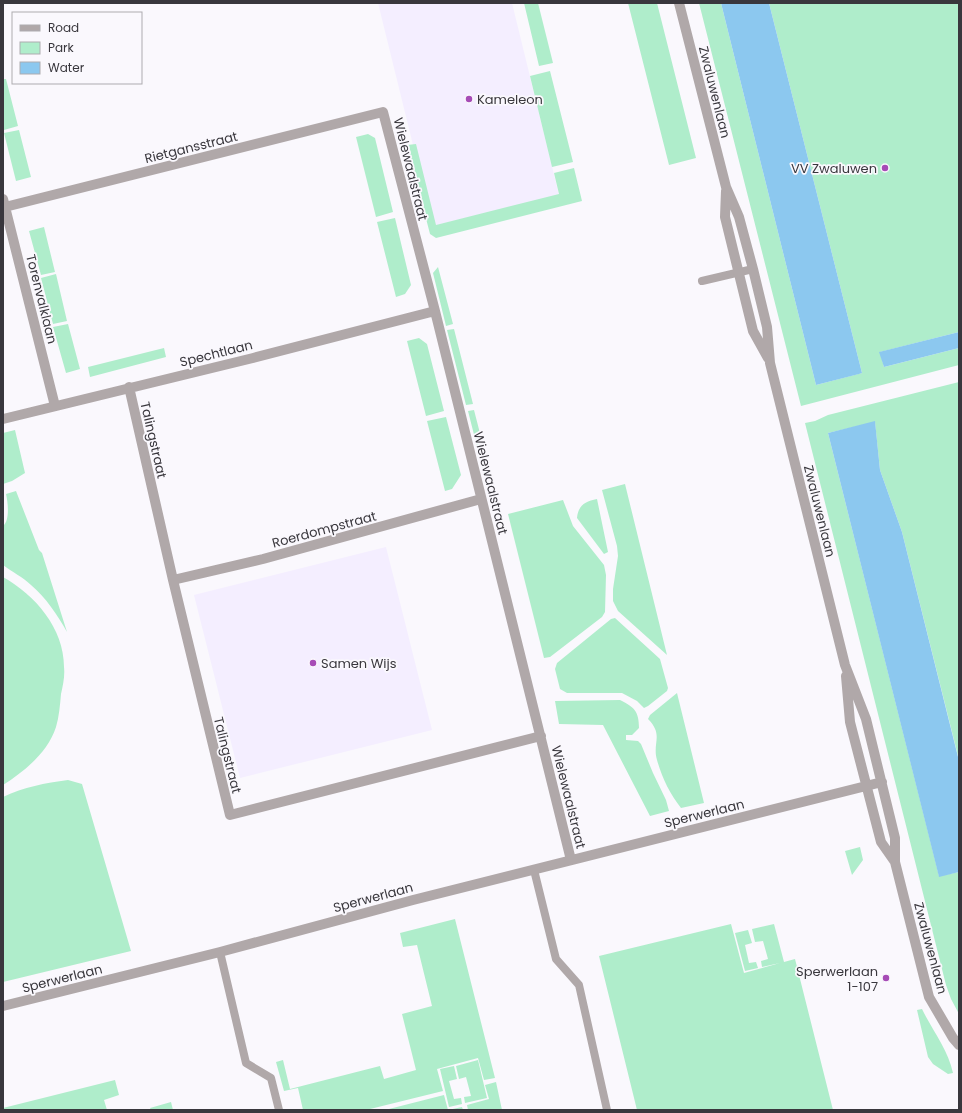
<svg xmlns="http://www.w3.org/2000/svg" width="962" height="1113" font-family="Poppins,sans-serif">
<rect width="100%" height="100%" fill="#faf8fd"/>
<path fill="#f4eeff" d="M378,3H512L559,195L433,226Z
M386,547L432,730L240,778L194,595Z"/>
<path fill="#afedcb" d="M524,3H538L553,63L539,66Z
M628,3H657L696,158L669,165Z
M699,3H721L816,385L862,373L769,3H959V332L880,352L884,367L959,348V365L801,406Z
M550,71L573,162L552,167L530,76Z
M3,79H6L18,126L4,130Z
M19,130L31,177L16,181L4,133Z
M368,134L375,138L393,212L376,217L356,137Z
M416,144L436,225L559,194L554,173L574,168L582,201L436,238L430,234L407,145Z
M395,218L411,285L405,294L396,297L377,222Z
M44,227L55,272L41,275L29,231Z
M438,267L453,324L446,326L433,273Z
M56,274L67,321L53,324L41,278Z
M68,324L80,369L66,373L53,327Z
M454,329L473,404L466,405L447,330Z
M419,338L427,344L444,411L426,416L407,341Z
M164,348L166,357L90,377L88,367Z
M959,382V760L902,532L880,470L875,422L828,433L939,876L959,872V1014L951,999L946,985L805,423L815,421L828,415Z
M474,410L491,476L485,478L468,411Z
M446,417L461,475L452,489L445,491L427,421Z
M15,430L25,473L12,481L3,484V433Z
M625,484L667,655L618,611L613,601V589L618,556L617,546L602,490Z
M16,491L39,550L42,553L67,632C57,614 46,598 31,585C23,577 12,572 3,565V526C10,521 8,502 6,494Z
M597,499L608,552L604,554L577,518C578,506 585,501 597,499Z
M563,500L573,526L604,565L606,575L605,612L602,617L550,657L544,658L508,514Z
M3,577C35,595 64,628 64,667C65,676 63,685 61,694C60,705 59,717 56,727C48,752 25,771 3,785Z
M615,618L660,659L668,688L667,691L648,706L644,708L637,701L622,693H567L560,689L555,669L557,663L611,619Z
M677,693L704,803L681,808C670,794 662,778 657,760C652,743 664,735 648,719L650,715Z
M620,700C634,707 639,711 639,728L632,735H626V740L638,741L641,744L653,773L666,800L669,811L650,816L603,725L559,724L555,701Z
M68,780L82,784L131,951L3,982V797C24,787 45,783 68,780Z
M860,847L863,860L852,875L845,851Z
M455,919L495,1078L484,1080L478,1058L437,1069L443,1091L366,1110H303L298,1088L284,1091L276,1062L283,1060L290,1089L380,1066L384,1079L416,1070L402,1014L432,1006L417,945L403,947L400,933Z
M731,924L744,973L780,963L762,967L761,961L768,959L763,941L755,942L752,929L774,924L784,962L795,959L833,1110H637L599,956Z
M748,930L752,943L745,945L749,963L756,962L758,968L745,971L735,933Z
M922,1009C932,1030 948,1049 953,1073L948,1074L933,1064L928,1057L917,1010Z
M478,1060L487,1098L465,1103L464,1097L471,1096L466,1077L459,1079L456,1066Z
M454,1066L457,1079L449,1081L454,1099L461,1098L462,1104L449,1107L440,1069Z
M115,1080L119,1095L104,1100L107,1110H3V1108Z
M496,1082L502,1110H468L467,1105L489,1099L485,1085Z
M444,1095L448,1110L462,1107L463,1110H385Z
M171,1102L173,1110H151L150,1108Z"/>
<path fill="#8cc8ef" d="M721,3H769L862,373L859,374L816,385Z
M959,332V348L884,367L879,352Z
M875,421L880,470L902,532L959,761V872L939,877L828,433Z"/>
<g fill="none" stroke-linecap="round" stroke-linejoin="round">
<path stroke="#b0a8a9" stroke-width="8" d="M702,281L753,269
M534,870L556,959L579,985L607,1110
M220,952L246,1063L271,1078L279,1110"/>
<path stroke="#b0a8a9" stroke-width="10" d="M679,3L726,187L739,217L753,269L767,327L770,363L845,665L866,719L895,838V862L929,997L953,1038L959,1045
M726,191L725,217L753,331L768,358
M3,199L55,406
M5,207L383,112L435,311L571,860
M129,387L173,580L230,815L541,736
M3,419L253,358L435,311
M173,580L263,559L481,499
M846,676L850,722L881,842L895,862
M3,1006L220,952L413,900L882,782"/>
</g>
<g fill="#a64bb6" stroke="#faf8fd" stroke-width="1.5">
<circle cx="469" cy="99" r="4"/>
<circle cx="885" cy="168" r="4"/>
<circle cx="313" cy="663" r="4"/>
<circle cx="886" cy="978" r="4"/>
</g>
<g text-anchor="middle" stroke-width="3.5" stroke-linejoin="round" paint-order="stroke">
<g font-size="13" fill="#39373d" stroke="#faf8fd">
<text transform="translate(715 92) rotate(76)" y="5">Zwaluwenlaan</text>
<text transform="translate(191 147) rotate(-14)" y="5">Rietgansstraat</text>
<text transform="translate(411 169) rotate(76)" y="5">Wielewaalstraat</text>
<text transform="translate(42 299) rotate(76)" y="5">Torenvalklaan</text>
<text transform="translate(216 353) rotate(-14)" y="5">Spechtlaan</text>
<text transform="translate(154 440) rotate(77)" y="5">Talingstraat</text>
<text transform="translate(491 483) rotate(76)" y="5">Wielewaalstraat</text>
<text transform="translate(820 511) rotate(76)" y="5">Zwaluwenlaan</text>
<text transform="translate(324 529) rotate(-15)" y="5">Roerdompstraat</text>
<text transform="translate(228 755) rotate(76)" y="5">Talingstraat</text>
<text transform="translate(569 797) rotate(76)" y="5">Wielewaalstraat</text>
<text transform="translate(704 813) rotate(-14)" y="5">Sperwerlaan</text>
<text transform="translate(373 897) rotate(-15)" y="5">Sperwerlaan</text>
<text transform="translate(931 948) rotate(75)" y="5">Zwaluwenlaan</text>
<text transform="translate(62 978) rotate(-14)" y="5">Sperwerlaan</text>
</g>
<g font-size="13" fill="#39373d" stroke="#faf8fd" text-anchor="start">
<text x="477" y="104">Kameleon</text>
<text x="877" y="173" text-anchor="end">VV Zwaluwen</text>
<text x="321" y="668">Samen Wijs</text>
<text x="878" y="976" text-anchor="end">Sperwerlaan<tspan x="878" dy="15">1-107</tspan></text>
</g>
</g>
<rect width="962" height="1113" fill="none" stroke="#39373d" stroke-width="8"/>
<rect x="12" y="12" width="130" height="72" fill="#faf8fd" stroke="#adabb0"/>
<rect x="20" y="25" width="20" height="6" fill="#b0a8a9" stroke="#adabb0"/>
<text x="48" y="32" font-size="12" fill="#39373d">Road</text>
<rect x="20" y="42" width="20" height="12" fill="#afedcb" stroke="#adabb0"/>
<text x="48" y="52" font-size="12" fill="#39373d">Park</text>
<rect x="20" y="62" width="20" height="12" fill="#8cc8ef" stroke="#adabb0"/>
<text x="48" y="72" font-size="12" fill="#39373d">Water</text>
</svg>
